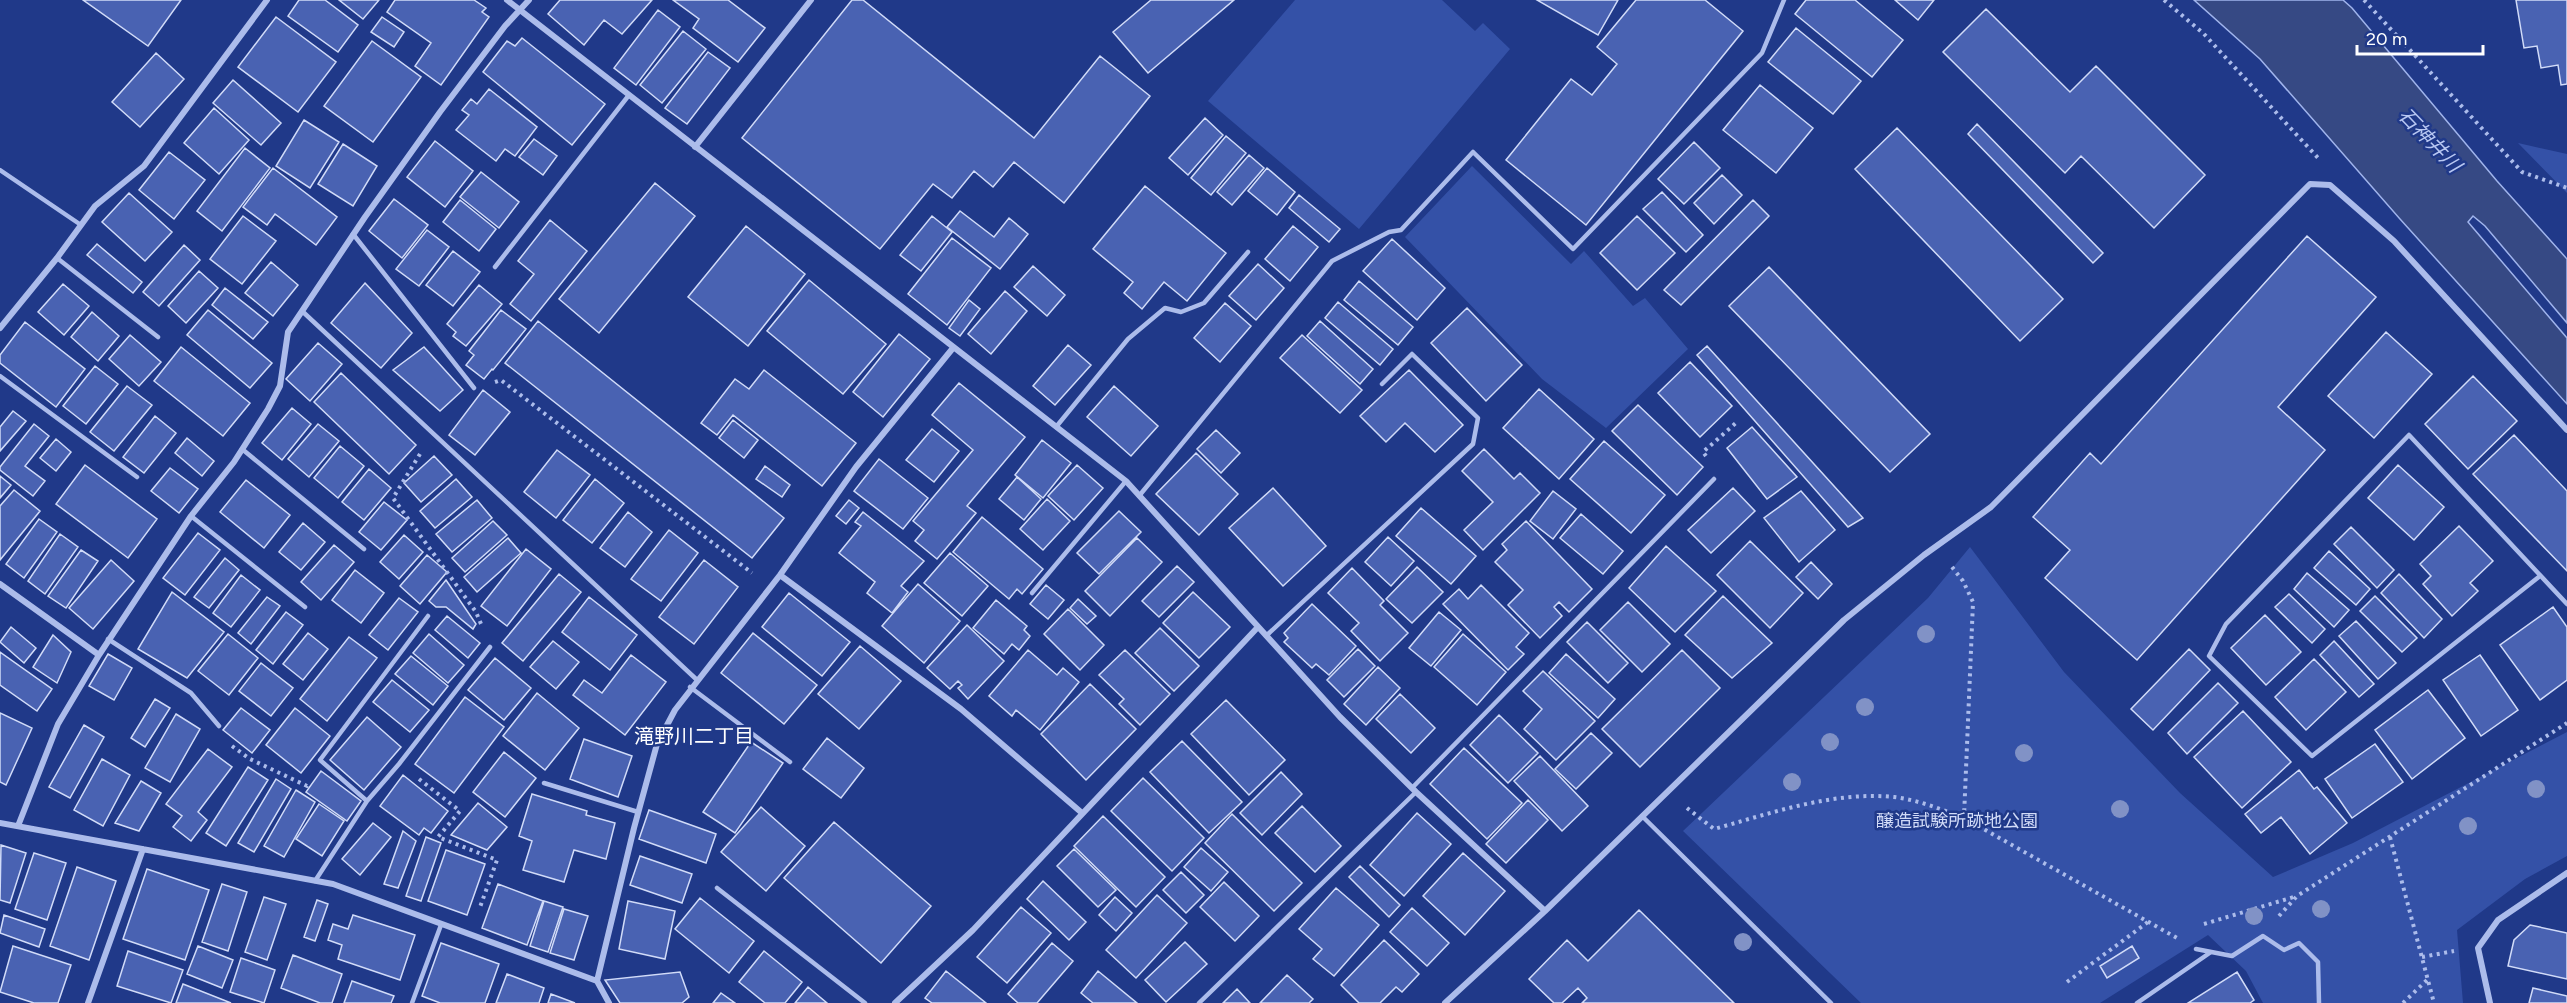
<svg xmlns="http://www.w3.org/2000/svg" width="2567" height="1003" font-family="Figtree,'Noto Sans JP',sans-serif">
<rect width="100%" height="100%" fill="#203989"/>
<path fill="#3451a7" d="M1295,0H1442L1475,31L1483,23L1510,49L1359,229L1208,101Z
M2518,143L2567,154V193Z
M1472,166L1571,264L1584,251L1633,306L1645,298L1688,349L1606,428L1542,379L1405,237Z
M1970,547L2064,672L2180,793L2273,877L2353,843L2567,732V856L2525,879L2457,930L2463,1003H2263L2246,971L2208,935L2100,1003H1861L1683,831L1928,598Z"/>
<path fill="#364984" stroke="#a0b4ec" stroke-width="1.5" d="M2194,0H2343L2352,8L2497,181L2567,259V323L2485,226L2473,216L2468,222L2567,338V404L2400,219L2260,59Z"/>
<path fill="#4962b2" stroke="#d1dbf8" stroke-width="1.5" d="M83,0H181L148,46Z
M299,0H325L358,25L338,52L288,16Z
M339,0H379L363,19Z
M395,0H474L486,8L482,12L489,17L441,85L415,66L431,43L387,12Z
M560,0H652L622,34L604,20L584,45L548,14Z
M673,0H728L765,28L738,62L693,28L699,19Z
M852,0H863L1034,138L1100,56L1150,96L1064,203L1014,162L993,187L974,171L952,198L933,184L880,249L742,138Z
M1151,0H1234L1148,73L1113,32Z
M1537,0H1618L1598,35Z
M1636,0H1705L1743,31L1586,225L1506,160L1571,79L1592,95L1617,64L1597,47Z
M1806,0H1855L1903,40L1872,77L1795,14Z
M1895,0H1934L1918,20Z
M2516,0H2567V84L2561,85L2558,65L2541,68L2537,46L2524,48Z
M1986,9L2070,92L2096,66L2205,175L2154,228L2081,156L2065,173L1943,52Z
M658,10L680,27L636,85L614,68Z
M276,17L336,62L298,112L238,67Z
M382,17L404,32L394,47L371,32Z
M1796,28L1861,81L1833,114L1768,62Z
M683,31L706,49L662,103L640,85Z
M522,38L605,104L572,145L483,72L507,41L515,46Z
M372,41L421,77L373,142L324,106Z
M708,52L730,68L687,124L665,108Z
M156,53L184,79L140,127L112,102Z
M233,80L281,123L261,145L213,103Z
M1760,85L1813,128L1776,173L1723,130Z
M489,89L537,127L515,156L505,149L496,161L456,130L469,115L462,110L471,99L477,104Z
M214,108L249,140L219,174L184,143Z
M1205,118L1223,135L1188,175L1169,158Z
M304,120L339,142L310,188L276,166Z
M1977,124L2103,253L2093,263L1968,134Z
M1897,128L2063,299L2020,341L1855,169Z
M1226,136L1246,153L1211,195L1191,178Z
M534,139L557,156L543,175L519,157Z
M435,141L473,171L445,207L407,177Z
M1694,142L1720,168L1684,204L1658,179Z
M343,144L377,166L353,206L318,184Z
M245,148L270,168L222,231L197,211Z
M169,152L205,180L174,219L139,190Z
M1249,155L1264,168L1232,205L1217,192Z
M273,168L337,217L316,245L275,214L267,225L243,207Z
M1267,168L1295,192L1277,215L1248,191Z
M481,172L519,202L499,228L460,197Z
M1722,175L1742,195L1714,224L1694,203Z
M655,183L695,216L599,333L559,299Z
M1145,186L1226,253L1187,301L1164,282L1142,309L1124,293L1133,282L1093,249Z
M1662,192L1703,235L1686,252L1643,209Z
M129,193L172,232L145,261L102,222Z
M1299,195L1340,229L1329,242L1289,208Z
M394,199L428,225L402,258L369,231Z
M460,200L496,229L479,251L443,222Z
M1753,200L1769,216L1681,305L1664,290Z
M960,211L994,237L1009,218L1028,234L1000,269L947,227Z
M243,216L276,241L242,284L210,259Z
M932,216L952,232L921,271L900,255Z
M1637,216L1675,253L1637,290L1600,253Z
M550,220L587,251L531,321L510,304L534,274L518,261Z
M746,226L805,274L748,346L688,297Z
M1293,226L1318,247L1290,281L1265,259Z
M427,230L449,247L419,286L396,269Z
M2307,236L2376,297L2278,407L2325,450L2137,660L2045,578L2070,550L2033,517L2090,453L2101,464Z
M952,238L991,268L947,325L908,294Z
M1392,239L1445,288L1417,320L1363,271Z
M97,244L142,282L133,293L87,255Z
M184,245L200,260L159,306L143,292Z
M453,251L480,272L453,306L426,285Z
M271,262L298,285L273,316L245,293Z
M1258,264L1284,288L1256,320L1229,296Z
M1033,266L1065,295L1047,316L1014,287Z
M1769,267L1930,434L1890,472L1729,306Z
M199,271L218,288L186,323L168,306Z
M809,280L886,344L843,394L767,331Z
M1359,281L1413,327L1398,345L1344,300Z
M365,283L412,333L381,368L331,323Z
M63,284L89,306L64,335L38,312Z
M479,285L502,304L466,346L453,336L456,332L447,324Z
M225,288L268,322L253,339L212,305Z
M1005,291L1027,311L991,354L968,334Z
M969,300L980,309L960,336L949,328Z
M1338,302L1393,349L1380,365L1325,318Z
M1225,303L1251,326L1220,362L1194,338Z
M1467,308L1522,365L1486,401L1431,343Z
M208,310L272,363L250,388L187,335Z
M501,310L526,329L493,370L492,369L484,379L466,365L474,355L469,351Z
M92,312L119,336L98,361L71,337Z
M538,321L784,518L752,558L505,363Z
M1320,321L1373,369L1360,384L1307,336Z
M25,322L85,369L56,407L0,363V355Z
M2386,332L2432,374L2374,438L2328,396Z
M899,334L930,359L883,417L853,392Z
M130,335L161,362L139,386L109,359Z
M1302,335L1362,390L1340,413L1280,358Z
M318,343L342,364L310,401L286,379Z
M1068,345L1091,365L1055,405L1033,386Z
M1707,346L1863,518L1848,527L1697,355Z
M181,347L250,403L223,436L154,381Z
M424,347L463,390L440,411L393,370Z
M1690,362L1732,406L1700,437L1658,393Z
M95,366L118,384L86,424L63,406Z
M764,370L856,443L822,486L733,415L717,435L701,423L735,379L749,389Z
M1409,370L1463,425L1435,452L1405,423L1386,442L1360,416Z
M341,373L416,445L389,474L314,402Z
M2473,376L2517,421L2468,469L2425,424Z
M959,383L1025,437L967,506L976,513L937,559L915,541L924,530L913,521L973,450L932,415Z
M127,386L152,405L114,451L90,432Z
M1114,386L1158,426L1131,456L1087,417Z
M1539,389L1594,439L1559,479L1503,428Z
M483,390L510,412L475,455L449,435Z
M1638,405L1703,467L1677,495L1612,431Z
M292,408L311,424L282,460L262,443Z
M13,411L26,421L0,451V427Z
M155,416L176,433L144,473L123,457Z
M733,420L758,440L744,458L719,438Z
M34,424L49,436L25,466L45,481L33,496L0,470V467Z
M318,424L339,441L309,477L288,459Z
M1752,427L1797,477L1767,499L1727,448Z
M932,429L959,451L934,482L906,460Z
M1216,430L1240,453L1221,473L1197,449Z
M2514,435L2567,491V571L2473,474Z
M187,438L214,461L202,476L175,453Z
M56,439L71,452L56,471L40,458Z
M1042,440L1071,463L1043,498L1015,475Z
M1604,441L1665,495L1631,533L1570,479Z
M340,446L364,466L338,498L314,478Z
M1484,449L1514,479L1520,473L1540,493L1483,550L1464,530L1493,502L1462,471Z
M557,450L590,475L556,518L524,492Z
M1196,453L1238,494L1199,535L1156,494Z
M434,456L452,475L421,502L404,483Z
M879,459L928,498L903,529L854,491Z
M85,465L157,519L128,558L56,504Z
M1077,465L1103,488L1074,520L1048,496Z
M2398,465L2444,507L2414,540L2368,498Z
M765,466L790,485L782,497L756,479Z
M170,468L198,489L179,513L151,491Z
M369,469L391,488L364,520L342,502Z
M0,476L11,485L0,498Z
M1017,477L1041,499L1024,520L999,499Z
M456,479L472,497L435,528L420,511Z
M595,479L624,503L592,543L563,520Z
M246,480L290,515L264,548L220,512Z
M1273,488L1326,546L1283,586L1229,528Z
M1733,488L1755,511L1711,553L1688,530Z
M14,490L40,511L0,560V506Z
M1553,491L1576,509L1553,539L1530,521Z
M1801,491L1835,530L1799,562L1764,518Z
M1047,499L1070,521L1043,550L1020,529Z
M477,500L492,518L452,552L436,534Z
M849,500L859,508L846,524L836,516Z
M384,502L407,520L381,550L359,532Z
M1421,508L1476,556L1451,584L1396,536Z
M1119,511L1141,532L1099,574L1077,553Z
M628,512L652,532L625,567L600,548Z
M863,512L924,561L901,586L908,592L892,613L867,593L875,582L839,553L861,526L855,522Z
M1581,514L1623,551L1603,574L1560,538Z
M982,517L1043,569L1022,594L1017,589L1009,599L953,552Z
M39,519L57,532L24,578L6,564Z
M493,521L507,535L465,572L452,558Z
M1526,521L1592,589L1569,612L1559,602L1554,607L1562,616L1540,638L1508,605L1523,590L1495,562L1507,550L1502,544Z
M303,523L325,542L301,570L279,552Z
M2459,526L2493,561L2470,583L2478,591L2452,616L2423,584L2431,576L2420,564Z
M2351,527L2394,570L2377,588L2334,544Z
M669,530L698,553L661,601L631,579Z
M198,533L220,550L185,595L163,578Z
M60,534L78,547L45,594L28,581Z
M404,535L423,552L399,579L380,562Z
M1388,537L1414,561L1391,586L1365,562Z
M508,538L521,553L477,592L464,577Z
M1137,538L1162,562L1110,616L1085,591Z
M1750,541L1803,593L1770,628L1717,575Z
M334,545L354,562L321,600L301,582Z
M1666,546L1716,591L1675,632L1629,588Z
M526,549L551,569L507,626L481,606Z
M81,550L98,561L66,608L48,596Z
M2329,551L2370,589L2356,605L2314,568Z
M950,553L988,586L962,616L924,583Z
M427,555L447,572L420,604L400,586Z
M225,558L239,570L209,608L194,597Z
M111,560L134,581L93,629L69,608Z
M704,560L738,587L694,644L659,617Z
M1811,562L1832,584L1818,599L1796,577Z
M1177,566L1194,582L1159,617L1142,601Z
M1417,567L1443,592L1412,623L1386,599Z
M1352,568L1384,601L1380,605L1408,633L1380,661L1351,631L1359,623L1328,593Z
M355,570L384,593L361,623L332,600Z
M2307,573L2349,610L2334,627L2294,589Z
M559,574L581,592L523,661L502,643Z
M2399,574L2442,619L2424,638L2381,593Z
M241,575L260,590L231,627L213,613Z
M446,580L476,624L473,629L446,607H436L429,601Z
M918,584L960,621L924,663L882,626Z
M1046,585L1064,600L1048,619L1030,604Z
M1481,585L1529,633L1516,647L1524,654L1508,670L1443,604L1459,589L1468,599Z
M172,592L224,632L187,678L138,649Z
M1193,592L1230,627L1199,658L1163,623Z
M789,593L850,642L822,676L762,627Z
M2289,594L2325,629L2312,643L2275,607Z
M1723,596L1772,643L1732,678L1685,635Z
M2375,596L2417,638L2402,652L2360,611Z
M267,597L280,606L251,644L238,633Z
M589,597L637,635L610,670L562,632Z
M399,598L418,612L388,650L369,635Z
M1078,599L1096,616L1087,624L1070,608Z
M996,600L1027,626L1024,630L1030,636L1019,650L1012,644L1004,654L973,628Z
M1628,602L1670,644L1642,672L1600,630Z
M1312,604L1356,646L1329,675L1316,664L1312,668L1284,642L1288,638L1284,633Z
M2553,607L2567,627V680L2540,700L2500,645Z
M1068,609L1104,645L1080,670L1044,634Z
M286,612L303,625L273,664L256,650Z
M1439,612L1461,630L1431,666L1409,648Z
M2265,615L2301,652L2266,685L2231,648Z
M447,616L480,643L468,658L435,630Z
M2356,621L2396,663L2378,679L2339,636Z
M1587,622L1628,663L1608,683L1567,642Z
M967,625L1004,661L968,699L958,688L962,685L958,681L950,689L927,668Z
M11,627L36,648L24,663L0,642Z
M1160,628L1199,666L1174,691L1135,653Z
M308,633L328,649L303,680L283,664Z
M753,633L817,685L784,724L721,673Z
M228,634L258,658L229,695L198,671Z
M429,634L464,665L448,683L413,653Z
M1463,634L1506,672L1477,705L1434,667Z
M53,635L71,652L57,683L33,667Z
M349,637L377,658L327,721L300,699Z
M553,641L579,662L556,689L530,667Z
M2334,641L2374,684L2359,697L2320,655Z
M860,646L901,681L859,729L818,694Z
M1358,649L1375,666L1344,697L1327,680Z
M2189,649L2210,670L2153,730L2131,709Z
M1028,650L1057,675L1063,668L1079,682L1040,730L1016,710L1012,716L989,696Z
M1125,650L1170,694L1140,725L1119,704L1124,699L1099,675Z
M1682,650L1720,688L1640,767L1602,729Z
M0,652L52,689L37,711L0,685Z
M108,654L132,668L114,700L89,686Z
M1566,654L1615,699L1598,718L1549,673Z
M631,655L666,682L625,735L573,695L584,680L602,693Z
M2480,655L2518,710L2481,736L2443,680Z
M411,656L448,686L433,705L395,674Z
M495,658L531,688L504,720L468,690Z
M2314,659L2346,692L2306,730L2275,697Z
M261,663L293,688L271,716L239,691Z
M1378,667L1400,688L1366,725L1344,704Z
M1543,671L1595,721L1556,760L1524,729L1542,709L1523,691Z
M392,680L429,710L410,732L373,702Z
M2218,683L2238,703L2187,754L2168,733Z
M1090,684L1136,729L1086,780L1041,734Z
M2428,690L2465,738L2412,779L2375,730Z
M537,693L579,728L545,770L503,736Z
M1400,694L1435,728L1411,753L1376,719Z
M465,697L504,727L454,793L415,764Z
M155,699L170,708L145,747L131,738Z
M1226,700L1285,760L1249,795L1191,734Z
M241,708L270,730L252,753L223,730Z
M295,708L330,736L301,773L266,745Z
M2243,711L2291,762L2242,808L2194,757Z
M0,713L32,728L6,785L0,782Z
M176,714L200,729L170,782L145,768Z
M1499,715L1538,753L1508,783L1470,745Z
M367,717L401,747L364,790L330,760Z
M84,725L104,737L70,798L49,787Z
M1591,733L1612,753L1576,789L1555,769Z
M827,738L864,768L841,798L803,769Z
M584,739L632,756L618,797L570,779Z
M1182,741L1242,802L1209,833L1150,772Z
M751,742L783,763L735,833L703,812Z
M2375,744L2403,782L2352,818L2325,779Z
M1464,748L1522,803L1487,839L1430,784Z
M208,749L232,767L198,812L207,820L191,841L173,827L182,816L166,804Z
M504,752L536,778L505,817L473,792Z
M1540,756L1588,806L1562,831L1514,781Z
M102,759L130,775L103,826L74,810Z
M248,767L268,780L226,846L206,833Z
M2299,770L2314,789L2317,787L2347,823L2310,854L2281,817L2261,833L2245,814Z
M321,771L361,801L347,821L306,792Z
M1281,772L1302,794L1262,835L1240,813Z
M403,775L448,811L431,833L424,828L419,835L380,806Z
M1143,778L1204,838L1172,871L1111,811Z
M276,779L291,789L254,852L238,843Z
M141,781L161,793L139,831L115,823Z
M296,790L315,802L284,857L264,846Z
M532,794L587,811L586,815L615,823L606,859L574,850L564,882L523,870L532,841L519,836Z
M1528,800L1548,820L1506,863L1486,844Z
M478,803L507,827L487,850L451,835Z
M319,804L344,821L322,856L296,839Z
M1302,806L1341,846L1315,872L1275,833Z
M761,807L805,846L766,891L721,852Z
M649,810L716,834L706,863L639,839Z
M1417,813L1451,844L1404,896L1370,865Z
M1232,814L1302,883L1274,911L1205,843Z
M1103,816L1165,877L1136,907L1074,846Z
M834,822L931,906L881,963L784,878Z
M373,823L391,837L360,875L342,859Z
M403,831L416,841L398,888L384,884Z
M426,837L441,843L421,901L406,896Z
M1,845L26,853L10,903L0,900Z
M1201,848L1228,872L1211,891L1184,867Z
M1074,849L1116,890L1098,907L1057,866Z
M446,850L485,864L467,915L428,901Z
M34,853L66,863L47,920L15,909Z
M1463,853L1505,891L1465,935L1423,896Z
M640,856L692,874L682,903L630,885Z
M1360,866L1400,905L1389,917L1349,877Z
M77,867L116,881L89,960L50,946Z
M147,869L209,890L185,960L123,939Z
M1181,872L1204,895L1186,913L1163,890Z
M1043,881L1086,922L1069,940L1027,899Z
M1224,882L1259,916L1235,941L1200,907Z
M222,884L247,892L228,951L202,942Z
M498,884L543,901L527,945L482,928Z
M1336,888L1379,925L1334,976L1313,959L1322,949L1299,929Z
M1157,895L1187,923L1136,978L1106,950Z
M264,897L286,904L267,960L245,952Z
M1115,897L1132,913L1116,931L1099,915Z
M700,898L754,941L729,973L675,929Z
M317,900L328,904L315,941L304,937Z
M544,901L563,907L548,952L530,946Z
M628,901L675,911L665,959L619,949Z
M1021,907L1051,933L1007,983L977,957Z
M1412,908L1449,943L1427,966L1390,932Z
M564,909L588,916L574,960L550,953Z
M1639,910L1734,1003H1582L1587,998L1578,988L1562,1003H1554L1529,979L1567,940L1588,961Z
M4,915L45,929L39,947L0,933Z
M353,915L415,935L400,980L338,959L342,945L328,940L333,924L348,929Z
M2530,925L2567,933V979L2508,966L2514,940Z
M1384,940L1419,974L1402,992L1396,987L1380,1003H1359L1341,985Z
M1185,942L1207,964L1166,1002L1145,980Z
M441,943L499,964L485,1003H440L422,996Z
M1052,943L1073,961L1037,1003H1018L1008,994Z
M13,946L71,965L58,1003H34L0,992Z
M198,946L233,960L222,988L187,974Z
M2132,946L2139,958L2107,978L2100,966Z
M128,951L183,970L171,1003L117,986Z
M764,951L802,982L785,1003H765L739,982Z
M293,955L342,974L332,1003H320L281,988Z
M241,958L275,970L264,1003L230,992Z
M946,971L986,1003H932L925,998Z
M1098,971L1137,1003H1093L1081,993Z
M680,972L689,997L682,1003H620L605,980Z
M2237,972L2254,1000L2250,1003H2188Z
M507,974L544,988L539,1003H496Z
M1287,975L1313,999L1309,1003H1260Z
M352,981L394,996L391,1003H344Z
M183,984L231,1003H176Z
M808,987L827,1003H795Z
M2533,988L2567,996V1003H2529Z
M1237,989L1250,1003H1223Z
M721,993L735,1003H713Z
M551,994L575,1003H548Z"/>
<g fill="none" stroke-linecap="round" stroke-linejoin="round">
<path stroke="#acbceb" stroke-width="4" stroke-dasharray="3 4.5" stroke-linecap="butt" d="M2164,0L2204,34L2318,158
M2364,0L2522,172L2567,188
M495,382L501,380L752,573
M420,454L393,498L476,612L481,624
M1706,456L1703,452L1737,422
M1952,567L1963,581L1973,602L1964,817
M232,746L250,759L307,786L309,782
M419,779L460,811L438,837L497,860L479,910
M1687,808L1714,829C1772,813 1833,791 1894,797C1918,800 1941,809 1964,818L2177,938
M2390,837L2434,1003
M2279,916L2297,896L2567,723
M2204,924L2297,896
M2422,957L2454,951
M2067,982L2148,922
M2403,1003L2428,979"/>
<path stroke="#acbceb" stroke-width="4.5" d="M0,170L81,225
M353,234L474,388
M57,258L158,337
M495,267L629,95
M302,311L696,679
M0,376L137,477
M1056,427L1128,339L1165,308L1181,312L1204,303L1248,252
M242,449L364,549
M1139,496L1332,261L1389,232L1401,230L1473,152L1573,249L1762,53L1784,0
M191,516L305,607
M2540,576L2312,756L2209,656L2226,624L2409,435L2567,604
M1032,593L1126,481
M1266,636L1473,444L1478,418L1412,354L1382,384
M108,639L191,693L219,726
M690,687L790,762
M544,783L638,812
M1412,788L1714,479
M367,801L320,760L428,616
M1642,816L1831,1003
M315,881L367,801L399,764L490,647
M717,888L865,1003
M2196,949L2232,956L2263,936L2284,950L2299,943L2318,962L2319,1003
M412,1003L441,925
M1199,1003L1416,792
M2137,1003L2211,952"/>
<path stroke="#acbceb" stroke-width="6" d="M507,0L1126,481L1340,717L1416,792L1545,911
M695,147L811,0
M0,328L57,258L95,206L144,166L267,0
M780,575L961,709L1082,813
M0,584L99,655
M0,823L333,884L597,981
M18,826L58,724L99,655L191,516L234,462L268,409L280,386L288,332L365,217L440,112L505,26L529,0
M88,1003L143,849
M609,1003L597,981L634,828L657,744L675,710L780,575L856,467L953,348
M895,1003L973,930L1258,627
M1445,1003L1545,911L1844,620L1924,555L1991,507L2310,184L2330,185L2394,241L2567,430
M2490,1003L2478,948L2498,920L2567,873"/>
</g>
<g fill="#8192c6">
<circle cx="1926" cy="634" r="9"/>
<circle cx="1865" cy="707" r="9"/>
<circle cx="1830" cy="742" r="9"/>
<circle cx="2024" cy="753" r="9"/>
<circle cx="1792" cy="782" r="9"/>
<circle cx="2536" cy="789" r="9"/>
<circle cx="2120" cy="809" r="9"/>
<circle cx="2468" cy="826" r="9"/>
<circle cx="2321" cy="909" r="9"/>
<circle cx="2254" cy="916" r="9"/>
<circle cx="1743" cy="942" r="9"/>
</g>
<g text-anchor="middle" stroke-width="5" stroke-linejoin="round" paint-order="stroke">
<g font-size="18" fill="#d1dbf8" stroke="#203989">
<text x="1957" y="827">醸造試験所跡地公園</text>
</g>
<g font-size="20" font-style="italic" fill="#b8c7f2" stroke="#203989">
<text transform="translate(2430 140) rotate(46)" y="7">石神井川</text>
</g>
<g font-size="20" fill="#fff" stroke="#203989">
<text x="694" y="743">滝野川二丁目</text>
</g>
</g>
<path d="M2357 45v9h126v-9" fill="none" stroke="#ffffff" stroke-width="3"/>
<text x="2366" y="45" font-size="18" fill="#ffffff" stroke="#203989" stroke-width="4.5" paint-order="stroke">20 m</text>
</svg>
